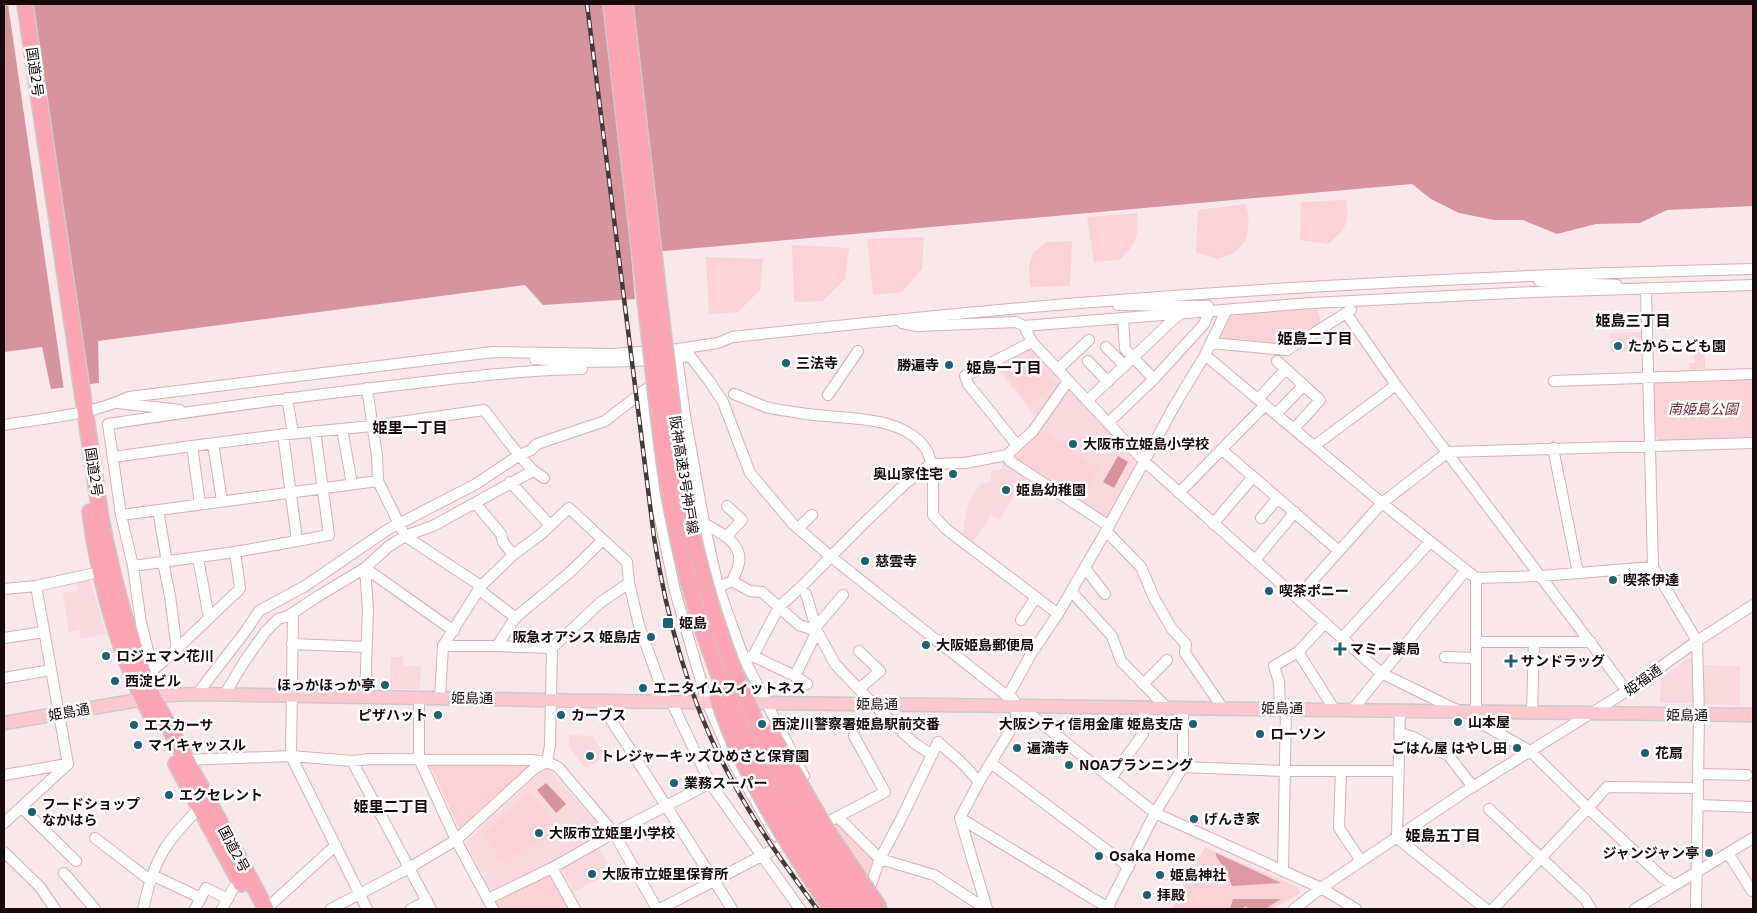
<svg xmlns="http://www.w3.org/2000/svg" width="1757" height="913" font-family="Georgia,'Noto Sans JP',serif">
<rect width="100%" height="100%" fill="#f9e7e9"/>
<path fill="#f9d9dd" d="M1643,332V351L1610,352L1609,333Z
M1029,347L1033,348L1058,376L1059,384L1036,418L996,366Z
M1070,388L1138,462L1108,518L1103,520L1013,460V456L1065,390Z
M1002,460L1027,477L999,520L991,515L973,543L962,535L969,500L981,484L990,481L992,471L1002,469Z
M90,579L106,634L81,639L79,630L69,632L63,593L78,591L77,581Z
M391,657H403V666H421L420,689H390Z
M1689,658L1694,659L1693,703H1660L1661,678Z
M1704,665L1740,666V705L1703,704Z
M569,735L592,736L605,755L586,769L569,747Z
M545,768L549,769L603,830L602,835L497,893L491,892L465,842Z
M599,848L612,872L574,892L561,868Z"/>
<path fill="#fad2d7" d="M1346,200C1351,223 1344,230 1328,244L1300,240L1301,202Z
M1246,204C1250,220 1251,241 1236,251C1231,255 1223,257 1217,259L1196,252L1198,210Z
M1137,213C1139,238 1136,242 1120,260L1094,262L1087,217Z
M924,237L922,269L902,292L873,295L867,239Z
M1072,241L1070,286L1030,287L1029,266L1033,253L1047,242Z
M792,245L849,248L845,279L823,301L794,302Z
M706,257L763,259L760,290L738,312L709,314Z
M1317,305L1321,325L1286,345L1216,340L1230,311Z
M1694,342H1704L1705,369L1689,370V363H1695Z
M1032,354L1056,386L1030,405L1006,373Z
M1753,378V437L1659,440L1655,436L1654,384L1657,380Z
M1043,429L1099,469L1081,498L1018,458Z
M432,762L532,763L534,767L464,828H459L430,766Z
M530,793L560,831L500,861L485,832Z
M836,824L841,825L877,860L867,880L834,828Z
M1205,847L1298,887L1300,893L1272,909H1172Z
M547,874L554,876L570,909H499L496,903Z"/>
<path fill="#dc99a2" d="M1216,853L1281,883L1232,886L1228,875L1216,856Z
M1233,899H1281L1265,909H1248L1246,906L1242,909H1230Z"/>
<path fill="#d6949c" d="M4,4H1753V206L1667,210L1640,223L1596,224L1557,234L1523,220H1494L1459,213L1431,199L1412,184L631,254L635,299L543,305L525,285L98,341L99,383L51,389L42,347L4,352Z
M1118,456L1128,462L1114,488L1103,482Z
M546,783L566,804L556,813L537,790Z"/>
<path fill="#f9e7e9" d="M8,4H33L88,387L64,390Z"/>
<g fill="none" stroke-linecap="round" stroke-linejoin="round">
<g stroke="#d9afb4" stroke-width="12">
<path id="minor" d="M1539,281L1617,285
M1646,289L1653,567L1697,641L1699,715L1696,909
M1118,305L1208,306
M1346,313L1396,385L1627,691
M1123,318L1125,349L1154,379
M902,323L917,326L1016,322L1024,326L1311,303L1533,292L1753,285
M1024,326L1032,342L1144,461L1381,673L1457,710
M1211,343L1287,350L1351,310
M1106,347L1125,366
M1205,355L1382,503L1476,578L1541,576L1653,567
M677,357L685,415L704,523L718,586L744,659L804,776
M535,359C586,364 638,362 690,356L710,382L723,402L750,473L793,524L830,556L1155,813L1321,888L1356,909
M1088,361L1108,382
M1277,361L1320,400L1294,429
M1058,369L1089,340
M1554,381L1753,374
M367,388L377,456L378,481L405,536L481,586
M643,391L655,496L660,519L675,591L707,702L735,766L776,836
M734,394C745,398 755,403 766,407C776,410 789,411 800,413C837,420 904,412 927,451C935,467 933,498 933,515L946,529L1058,614
M828,395L858,351
M287,398L293,433
M1258,399L1286,369
M1087,401L1179,314
M118,403L180,410
M1276,414L1304,385
M1108,423L1154,379L1204,324L1209,312
M4,425C46,418 90,415 129,397L493,352L612,354L678,349L718,343L732,337C856,324 981,310 1106,301C1321,284 1537,274 1753,269
M342,429L352,484
M213,444L222,501
M1017,445L968,384L965,376L1032,342
M1314,446L1396,385
M1553,448L1578,573
M1222,450L1339,551
M1007,455L1010,461L1109,526
M113,457L192,446
M510,482L550,525
M1179,493L1265,405
M475,503L501,534L503,542L513,555
M200,504L192,446L279,435L372,426L484,410C501,431 515,453 534,471
M158,510L167,562
M121,515L378,481
M1261,518L1278,498
M702,522C717,531 743,542 739,563C738,569 735,575 732,581
M1213,524L1253,477
M798,528L812,515
M1106,531L1141,567L1154,598L1172,629L1186,644L1185,653L1222,707
M726,537L742,520L727,506
M297,541L329,535L315,431
M235,552L240,588L238,591C209,617 183,645 153,670L141,623L133,566L121,515L108,424C208,409 308,395 408,384C466,377 524,370 582,369
M198,558L209,618
M1255,560L1295,512
M163,562L170,596L177,650
M133,566L235,552L297,541L283,434
M365,568L454,631
M1085,568L1105,594
M1476,578V712L1484,725L1530,751L1588,808L1607,787L1698,788
M4,589L36,586L100,572
M478,589L516,618
M714,589L732,581L750,591L762,592L799,625L817,631L795,676
M1071,591L1112,636L1121,661L1166,707
M806,594L817,631L835,664L873,704L914,743L931,754
M1297,598L1382,503L1448,452L1753,443
M293,613L291,756L367,909
M1021,620L1036,597
M1325,623L1298,652L1334,709
M816,627L843,595
M4,638L44,632
M1342,638L1430,542
M1477,642H1591
M292,644L367,647
M443,646L481,586L513,555L541,534L569,508L627,562L629,583L639,625L666,701
M497,646L515,618L569,573L603,540
M753,656L779,607L803,585L862,525L906,483L931,464L965,463L1007,455L1033,431L1068,381
M1445,657L1476,658
M748,658L753,656L795,676L807,684
M4,678L51,670
M1143,684L1167,660
M859,689L880,671L859,651
M197,694L245,632L259,611L305,586L387,530L476,484L518,456L531,450L537,444L605,421L657,381
M225,694L244,662L266,631L278,619L288,616L320,595L365,568L388,547L405,536L433,526L529,473L534,471L544,478
M419,697V759L456,840L493,909
M365,698L368,609L365,568
M440,698L443,646H497L552,648L601,602L629,583
M599,701L732,909
M671,701L710,783L800,909
M1280,708L1279,682L1274,666L1298,652
M1353,709L1466,570
M1400,710L1397,838L1486,909
M1532,713L1534,642
M1400,733L1413,737L1449,756L1473,787
M186,760L291,756L352,761L371,759L532,760L547,762L558,767L614,833L657,909
M352,761L431,909
M547,762L550,745L552,648
M991,763L1129,867
M1183,767V707
M1341,771L1339,828L1361,861
M1698,774L1747,775
M4,775L67,764
M1111,778L1143,734L1144,707
M1698,805L1753,807
M21,807L76,861
M1489,809L1585,899L1591,909
M838,817L880,859L934,875L986,909
M960,818L1110,909
M4,823L68,764L36,586
M818,827L885,792L854,736
M95,838L151,881
M4,852L40,887L55,909
M1728,853L1752,891
M552,868L575,909
M1283,871L1286,708
M64,873L95,909
M152,875L201,898
M870,887L880,859L903,815L938,742L964,765L979,782
M488,899L552,868L614,833L710,783
M143,909C148,889 153,868 164,850C173,835 187,821 199,808
M195,909L206,888L228,899
M222,909L234,887
M266,909L336,845
M331,909L409,868L456,840L535,768L547,762
M411,909L427,901
M660,909L792,840
M987,909L960,818L979,782L1016,721L1017,705L1009,694L1031,654L1058,614L1106,531L1176,403L1205,355L1226,311
M1107,909L1155,813L1183,767L1285,771H1399
M1294,909L1321,888L1466,791L1627,691L1697,641L1753,605
M1493,909L1588,808L1663,878L1674,885
M1635,909L1753,838"/>
</g>
<g stroke="#ccc9ca" stroke-width="15">
<path id="major" d="M4,723L168,695L197,694L599,701L1753,715"/>
</g>
<g stroke="#ccc9ca" stroke-width="18">
<path id="highway" d="M25,4L101,519C113,581 128,639 153,697L266,909
M611,4L649,333
M625,4L663,332
M90,512C100,585 118,654 153,719
M176,764L241,884"/>
</g>
<use href="#minor" stroke="#fff" stroke-width="10"/>
<use href="#major" stroke="#fcc9d0" stroke-width="12"/>
<use href="#highway" stroke="#faa5b1" stroke-width="15"/>
<g stroke="#47383a" stroke-width="4.5">
<path id="rail" d="M587,4L654,537C667,622 691,707 733,782C757,827 787,868 817,909"/>
</g>
<use href="#rail" stroke="#fff" stroke-width="2.5" stroke-dasharray="8" stroke-linecap="butt"/>
<g stroke="#ccc9ca" stroke-width="18" stroke-linecap="butt">
<path id="highway-bridge" d="M663,332C673,406 679,481 697,553C729,682 787,801 864,909
M649,333C656,392 661,452 672,510C699,655 761,789 846,909
M717,695C741,772 786,842 831,909
M770,732L828,832L880,909"/>
</g>
<use href="#highway-bridge" stroke="#faa5b1" stroke-width="15"/>
</g>
<g fill="#1e6174" stroke="#fff" stroke-width="2">
<circle cx="1618" cy="346" r="5"/>
<circle cx="786" cy="363" r="5"/>
<circle cx="949" cy="365" r="5"/>
<circle cx="1073" cy="444" r="5"/>
<circle cx="953" cy="474" r="5"/>
<circle cx="1006" cy="490" r="5"/>
<circle cx="865" cy="561" r="5"/>
<circle cx="1613" cy="580" r="5"/>
<circle cx="1269" cy="591" r="5"/>
<rect x="662" y="617" width="12" height="12" rx="2.5"/>
<circle cx="651" cy="637" r="5"/>
<circle cx="926" cy="645" r="5"/>
<path d="M1337.5 641.5h5v5h5v5h-5v5h-5v-5h-5v-5h5z"/>
<circle cx="106" cy="656" r="5"/>
<path d="M1508.5 653.5h5v5h5v5h-5v5h-5v-5h-5v-5h5z"/>
<circle cx="115" cy="681" r="5"/>
<circle cx="385" cy="685" r="5"/>
<circle cx="643" cy="688" r="5"/>
<circle cx="438" cy="715" r="5"/>
<circle cx="561" cy="715" r="5"/>
<circle cx="1458" cy="722" r="5"/>
<circle cx="762" cy="724" r="5"/>
<circle cx="1193" cy="724" r="5"/>
<circle cx="134" cy="725" r="5"/>
<circle cx="1260" cy="734" r="5"/>
<circle cx="138" cy="745" r="5"/>
<circle cx="1017" cy="748" r="5"/>
<circle cx="1517" cy="748" r="5"/>
<circle cx="1645" cy="753" r="5"/>
<circle cx="590" cy="756" r="5"/>
<circle cx="1069" cy="765" r="5"/>
<circle cx="674" cy="783" r="5"/>
<circle cx="169" cy="795" r="5"/>
<circle cx="32" cy="812" r="5"/>
<circle cx="1194" cy="819" r="5"/>
<circle cx="539" cy="833" r="5"/>
<circle cx="1709" cy="853" r="5"/>
<circle cx="1099" cy="856" r="5"/>
<circle cx="592" cy="874" r="5"/>
<circle cx="1160" cy="875" r="5"/>
<circle cx="1147" cy="895" r="5"/>
</g>
<g text-anchor="middle" stroke-width="5" stroke-linejoin="round" paint-order="stroke">
<g font-size="14" fill="#180a0c" stroke="#fff">
<text transform="translate(35 72) rotate(82)" y="5">国道2号</text>
<text transform="translate(94 472) rotate(81)" y="5">国道2号</text>
<text transform="translate(684 475) rotate(81)" y="5">阪神高速3号神戸線</text>
<text transform="translate(1643 680) rotate(-35)" y="5">姫福通</text>
<text transform="translate(472 698) rotate(1)" y="5">姫島通</text>
<text transform="translate(877 704) rotate(1)" y="5">姫島通</text>
<text transform="translate(1282 708) rotate(1)" y="5">姫島通</text>
<text transform="translate(69 712) rotate(-10)" y="5">姫島通</text>
<text transform="translate(1687 715) rotate(1)" y="5">姫島通</text>
<text transform="translate(234 849) rotate(62)" y="5">国道2号</text>
</g>
<g font-size="14" font-weight="bold" fill="#180a0c" stroke="#fff" text-anchor="start">
<text x="1628" y="351">たからこども園</text>
<text x="796" y="368">三法寺</text>
<text x="939" y="370" text-anchor="end">勝遍寺</text>
<text x="1083" y="449">大阪市立姫島小学校</text>
<text x="943" y="479" text-anchor="end">奥山家住宅</text>
<text x="1016" y="495">姫島幼稚園</text>
<text x="875" y="566">慈雲寺</text>
<text x="1623" y="585">喫茶伊達</text>
<text x="1279" y="596">喫茶ポニー</text>
<text x="679" y="628">姫島</text>
<text x="641" y="642" text-anchor="end">阪急オアシス 姫島店</text>
<text x="936" y="650">大阪姫島郵便局</text>
<text x="1350" y="654">マミー薬局</text>
<text x="116" y="661">ロジェマン花川</text>
<text x="1521" y="666">サンドラッグ</text>
<text x="125" y="686">西淀ビル</text>
<text x="375" y="690" text-anchor="end">ほっかほっか亭</text>
<text x="653" y="693">エニタイムフィットネス</text>
<text x="428" y="720" text-anchor="end">ピザハット</text>
<text x="571" y="720">カーブス</text>
<text x="1468" y="727">山本屋</text>
<text x="772" y="729">西淀川警察署姫島駅前交番</text>
<text x="1183" y="729" text-anchor="end">大阪シティ信用金庫 姫島支店</text>
<text x="144" y="730">エスカーサ</text>
<text x="1270" y="739">ローソン</text>
<text x="148" y="750">マイキャッスル</text>
<text x="1027" y="753">遍満寺</text>
<text x="1507" y="753" text-anchor="end">ごはん屋 はやし田</text>
<text x="1655" y="758">花扇</text>
<text x="600" y="761">トレジャーキッズひめさと保育園</text>
<text x="1079" y="770">NOAプランニング</text>
<text x="684" y="788">業務スーパー</text>
<text x="179" y="800">エクセレント</text>
<text x="42" y="809">フードショップ<tspan x="42" dy="16">なかはら</tspan></text>
<text x="1204" y="824">げんき家</text>
<text x="549" y="838">大阪市立姫里小学校</text>
<text x="1699" y="858" text-anchor="end">ジャンジャン亭</text>
<text x="1109" y="861">Osaka Home</text>
<text x="602" y="879">大阪市立姫里保育所</text>
<text x="1170" y="880">姫島神社</text>
<text x="1157" y="900">拝殿</text>
</g>
<g font-size="14" font-style="italic" fill="#792a3b" stroke="#fff">
<text x="1703" y="414">南姫島公園</text>
</g>
<g font-size="15" font-weight="bold" fill="#180a0c" stroke="#fff">
<text x="1633" y="326">姫島三丁目</text>
<text x="1315" y="344">姫島二丁目</text>
<text x="1004" y="373">姫島一丁目</text>
<text x="410" y="433">姫里一丁目</text>
<text x="391" y="812">姫里二丁目</text>
<text x="1443" y="841">姫島五丁目</text>
</g>
</g>
<rect width="1757" height="913" fill="none" stroke="#180a0c" stroke-width="10"/>
</svg>
